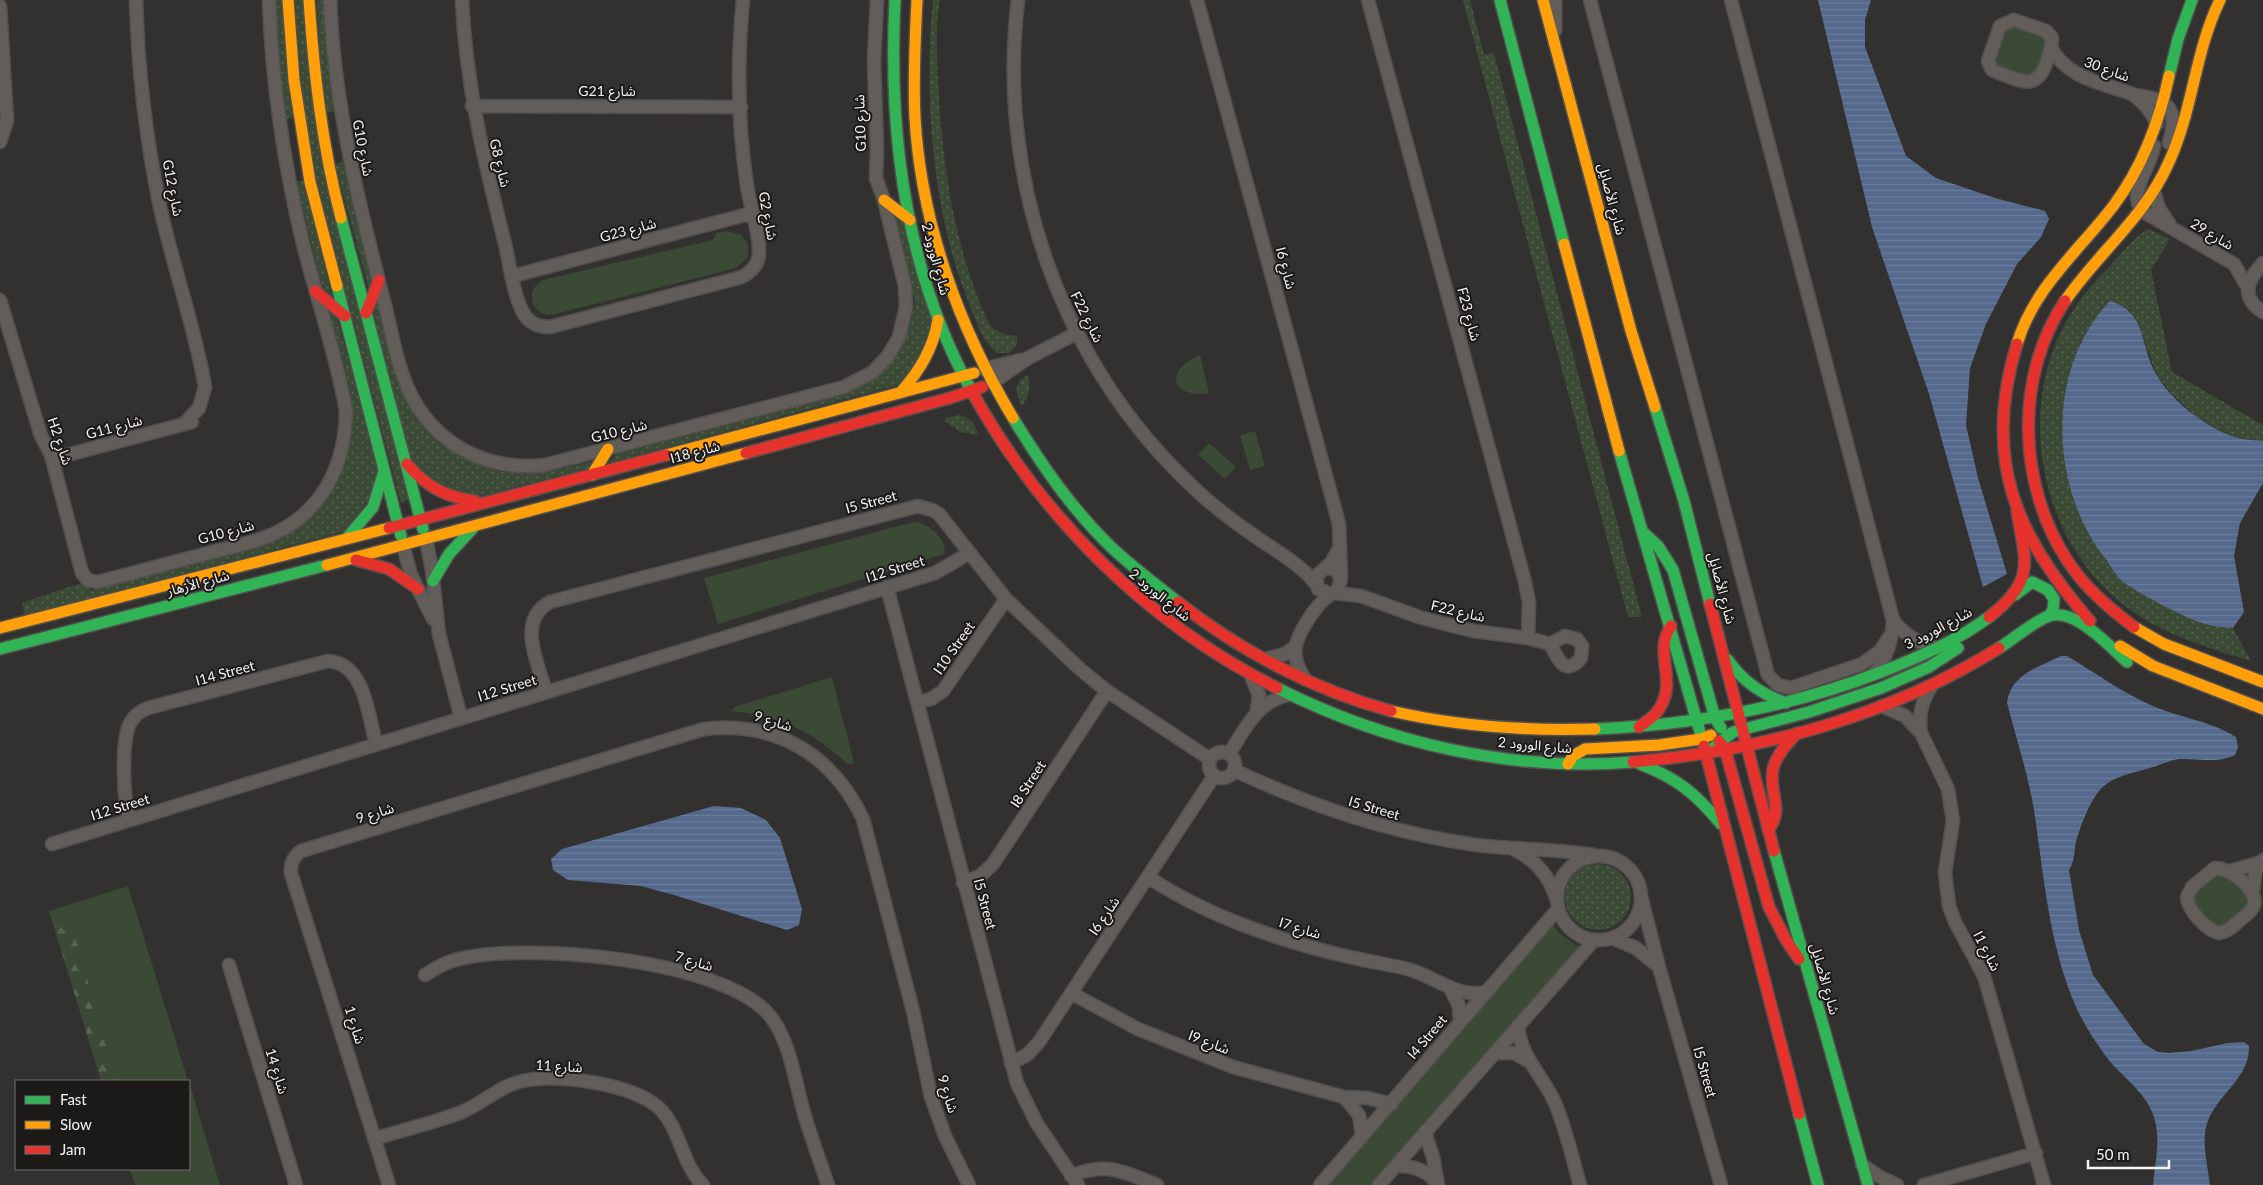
<svg xmlns="http://www.w3.org/2000/svg" width="2263" height="1185" font-family="Lato,'Noto Sans Arabic',sans-serif">
<defs>
<pattern id="forest-firs" width="22" height="20" patternUnits="userSpaceOnUse" patternTransform="scale(1.25)"><rect width="22" height="20" fill="#3b4a35"/><path d="M5 1l3.5 6h-7zM16 11l3.5 6h-7z" fill="#586553"/></pattern>
<pattern id="garden-dots" width="8" height="8" patternUnits="userSpaceOnUse" patternTransform="scale(1.25)"><rect width="8" height="8" fill="#3b4a35"/><path d="M2 2h.1M6 6h.1" fill="none" stroke="#586553" stroke-width="1.8" stroke-linecap="round"/></pattern>
<pattern id="water-rules" width="6" height="5" patternUnits="userSpaceOnUse" patternTransform="scale(1.25)"><rect width="6" height="5" fill="#54698c"/><path d="M0 2.5h6" fill="none" stroke="#6d7f9d"/></pattern>
</defs>
<rect width="100%" height="100%" fill="#323130"/>
<path fill="#3b4a35" d="M2009,24L2042,34L2047,40L2037,73L2031,78L1997,69L1993,57L2002,30Z
M726,231L740,234L748,244V257L736,268L551,315C531,315 524,290 543,280L713,240L716,233Z
M1200,355L1209,393C1171,399 1163,370 1200,355Z
M1255,431L1265,466L1250,470L1240,435Z
M1209,443L1236,467L1225,479L1198,455Z
M914,522C927,521 949,541 944,554L718,624L704,578Z
M832,677L854,763L848,764C811,731 781,716 731,711L735,707Z
M2225,870L2249,897L2247,906L2221,928C2208,924 2194,909 2192,896L2216,871Z
M128,886L188,1081H102L49,911Z
M1553,925L1559,933L1579,947L1373,1185H1328Z
M189,1082L220,1185H135L130,1169H189Z"/>
<path fill="url(#forest-firs)" d="M68,910L116,1081H101L51,917Z"/>
<path fill="url(#garden-dots)" d="M275,0H282L294,118L284,119L278,71Z
M295,0H304L307,45L408,500L401,503L317,183L303,103Z
M317,0H324L334,111L327,113L321,69Z
M933,0H940C935,26 937,54 938,80C942,164 954,251 991,327L1003,334L1017,336V345L1009,353H997C982,340 978,326 971,308C933,219 923,96 933,0Z
M1463,0H1470L1484,55L1494,53L1642,617H1628Z
M343,162L370,274L372,282L369,290L335,164Z
M304,180L332,298L324,290L319,275L296,182Z
M895,215L904,224L932,321V342L905,383L608,463L617,454L812,403L851,389L894,357L906,337L915,303Z
M2148,229L2170,239L2151,270L2172,372L2263,425V441L2231,436L2198,418L2174,396L2156,374L2142,333L2130,310L2110,301L2080,344L2200,623L2233,628L2251,661C2199,645 2150,631 2110,593C2040,529 2019,412 2063,328C2074,306 2090,286 2108,268C2120,255 2133,238 2148,229Z
M377,298L402,386L457,453L482,466L502,472L560,469L594,461L590,468L477,497H458L412,464L373,318Z
M329,313L336,315L378,466L377,489L345,531L25,616L22,603L81,583L92,590C127,581 161,572 195,563C224,556 254,550 282,537C326,516 354,464 353,416C351,381 338,347 329,313Z
M1027,375C1032,385 1029,398 1021,406L1016,390L1020,380Z
M958,415C969,416 976,425 978,435L961,432L944,421L947,418Z
M1565 897a33 33 0 1 1 66 0a33 33 0 1 1-66 0Z"/>
<path fill="url(#water-rules)" d="M1818,0H1871L1865,20V47L1906,156L1936,178L1995,198L2045,211L2049,219L2041,237L2017,264L1986,324L1970,368L1966,425L1978,478L2007,574L1983,587L1929,394L1872,227Z
M2110,301C2147,311 2140,347 2156,374C2172,401 2201,423 2229,435C2239,439 2252,440 2263,441V483L2240,523L2234,556L2244,612L2233,628C2222,627 2209,626 2199,622C2182,616 2136,592 2122,581C2115,575 2110,564 2104,557C2049,485 2046,368 2110,301Z
M2061,656H2067C2096,673 2122,693 2153,706C2180,718 2211,721 2236,737L2238,747L2235,755C2218,764 2198,758 2179,759C2170,760 2161,765 2153,767C2132,774 2110,775 2096,795C2087,809 2081,825 2076,841C2074,851 2075,861 2069,870L2079,930L2093,975L2144,1044L2158,1052L2169,1053L2191,1051L2228,1043L2244,1042L2249,1046C2250,1080 2214,1095 2206,1127C2202,1144 2208,1168 2210,1185H2153C2155,1163 2161,1139 2154,1117C2147,1095 2127,1080 2112,1064C2099,1048 2086,1028 2077,1009C2049,947 2044,876 2034,810C2028,774 2016,738 2007,703C2011,674 2037,668 2061,656Z
M714,806L741,808L766,820L780,838L802,909L799,925L787,930L674,895L641,886L568,880L553,870L551,859L562,849Z"/>
<g fill="none" stroke-linecap="round" stroke-linejoin="round">
<g stroke="#51504f" stroke-width="15">
<path id="street" d="M136,0C138,70 146,139 160,207C173,267 195,327 205,387L199,408L184,424
M330,0C334,103 358,201 384,301C394,340 399,385 425,417C455,455 499,470 545,465L844,387L873,372L888,356L899,337L906,307L905,286L884,200L876,178L877,149L874,62L877,0
M462,0C466,87 485,164 506,248C510,267 515,303 526,317C533,325 540,327 550,327L742,277C751,272 759,264 759,253C760,232 750,208 747,186C738,126 737,61 743,0
M1018,0C996,179 1061,364 1194,488C1213,506 1234,522 1256,537C1277,552 1299,563 1315,583
M1197,0L1339,524L1341,576
M1368,0L1525,582L1529,603L1528,638
M1555,0V31
M1590,0L1768,675L1778,685L1791,688L1862,664L1880,651L1892,633
M1731,0L1893,620C1892,642 1887,657 1874,674
M0,6L7,121L0,142
M2014,20L2046,31L2052,38C2052,47 2049,54 2047,61C2037,92 2020,81 1997,72L1992,70L1988,61L2000,26Z
M2051,47C2066,78 2102,83 2132,94C2144,102 2151,111 2157,124
M2135,95C2170,99 2179,110 2169,143
M472,106L741,107
M2154,146C2151,169 2127,190 2142,211L2234,264L2248,288
M2154,192L2159,208L2170,225
M2263,263C2247,280 2240,298 2263,312
M513,276L752,213
M0,300L41,436L51,455L82,573L88,580L98,582C134,573 170,563 205,554C227,548 250,544 271,535C323,513 346,463 346,410C336,355 318,302 304,248C284,166 272,84 269,0
M984,369L1021,360
M992,383L1028,358L1077,333
M52,459L192,422
M426,539L432,570L439,634L461,718
M403,545L411,575L433,619
M1326,568L1335,569L1341,578L1338,590L1331,594L1318,589L1316,576L1331,563L1340,547
M887,587L1017,1083L1036,1122L1078,1185
M1334,593L1361,596L1422,618L1473,631L1528,638L1550,644
M1893,620C1905,636 1919,644 1938,648
M1565,636L1577,639L1582,646L1581,658C1563,679 1557,655 1550,644Z
M1265,659L1285,654L1295,647
M1251,676L1259,695L1257,710
M1305,679C1299,670 1295,661 1295,650C1297,633 1317,603 1331,594
M546,692C538,663 516,620 550,602L918,506L932,510L939,514L1006,599L1081,670L1107,691L1210,759
M917,702L931,699L943,691L1006,599
M1882,706L1905,716L1921,733L1948,789L1953,821L1945,872L1949,906L1955,922L1984,976L2044,1185
M1921,733C1918,714 1922,701 1932,685
M1209 765a13 13 0 1 1 26 0a13 13 0 1 1-26 0Z
M1229,754C1245,729 1257,701 1289,695
M1234,770C1312,807 1390,833 1476,845C1515,850 1554,848 1593,855
M130,820C123,800 121,742 130,723C134,716 140,711 148,708L328,661C365,663 368,715 376,744
M52,844L935,573L968,554
M1513,849C1535,859 1549,875 1556,898
M1557 898a42 42 0 1 1 84 0a42 42 0 1 1-84 0Z
M2215,868C2229,867 2258,890 2254,904C2253,911 2244,916 2239,921C2233,926 2227,932 2219,933C2206,930 2188,910 2187,897L2192,887Z
M2230,871L2262,862
M1148,877C1207,916 1277,940 1345,956C1366,961 1387,964 1408,969C1434,976 1458,999 1486,992
M963,883L980,876L993,864L1107,691
M2253,892L2255,873L2263,860
M1641,896L1659,967L1721,1185
M1612,938L1636,948L1659,967
M229,965L296,1185
M425,975C434,969 444,963 455,960C523,941 726,959 771,1017C791,1044 795,1082 804,1113C811,1138 820,1161 828,1185
M1450,988L1459,1006L1460,1022
M1071,993L1138,1029L1233,1067L1344,1097L1368,1098L1391,1104
M1518,1026C1520,1056 1543,1076 1555,1103C1566,1129 1572,1157 1580,1185
M1495,1053H1514L1530,1062
M1011,1063L1027,1055L1039,1042L1214,776
M1344,1097L1359,1115L1362,1135
M1425,1132L1433,1157L1438,1185
M374,1139C403,1130 433,1123 462,1112C483,1103 500,1086 522,1081C557,1073 631,1084 658,1107C681,1128 681,1164 703,1185
M1862,1165L1880,1177L1897,1185
M1396,1166C1413,1165 1425,1170 1437,1182
M1071,1176C1107,1161 1124,1172 1157,1185
M389,1185L291,873C290,863 293,857 301,851L704,729C776,721 832,754 863,819L913,1011L931,1097L945,1136L969,1185
M1320,1185L1558,909
M1379,1185L1594,940
M1924,1185L2036,1153"/>
</g>
<g stroke="#51504f" stroke-width="14">
<path id="fast" d="M895,0C888,135 905,270 971,390
M1500,0L1564,244
M2169,76L2178,39L2192,0
M341,218L423,529
M337,286L401,536
M1655,407L1684,501L1710,604
M1013,418C1041,464 1071,508 1110,546C1131,566 1155,584 1178,602
M1619,451L1704,746
M1644,533L1658,546L1673,570L1715,718L1721,728
M347,538L373,507L384,471
M433,581L449,554L473,528
M2015,595L2032,582L2048,590L2054,599L2053,610L2049,616
M1999,648C2012,640 2036,620 2049,616C2075,607 2110,647 2127,662
M0,649L327,565
M1728,660C1743,682 1762,694 1786,703
M1277,688C1386,743 1510,772 1633,762
M1595,729C1694,725 1788,708 1881,672C1919,657 1957,641 1989,617
M1708,752L1733,732L1809,712L1881,688L1929,667L1958,648
M1640,764C1677,778 1696,794 1721,824
M1774,851L1868,1185
M1799,1114L1818,1185"/>
</g>
<g stroke="#51504f" stroke-width="14">
<path id="slow" d="M288,0L294,80L310,182L337,286
M309,0C314,73 322,146 341,218
M917,0C915,39 913,78 915,118C921,223 959,328 1013,418
M1543,0L1631,331L1655,407
M884,200L910,220
M1564,244L1619,451
M2065,301C2098,253 2145,217 2169,162C2193,110 2195,51 2220,0
M2017,344C2034,287 2079,251 2114,205C2143,166 2159,123 2169,76
M901,392C920,370 933,349 938,320
M666,455L974,373
M592,475L608,449
M327,565L746,453
M2134,627L2164,644L2263,682
M0,628L389,528
M2120,646L2153,666L2263,709
M1391,711C1456,726 1528,731 1595,729
M1568,764L1573,756L1585,749L1659,745L1701,739L1711,735"/>
</g>
<g stroke="#51504f" stroke-width="14">
<path id="jam" d="M315,291L345,316
M2065,301C2014,377 2018,485 2067,560C2084,587 2109,608 2134,627
M366,313L379,280
M2017,344C1982,458 2015,535 2090,621
M971,390C1041,517 1147,623 1277,688
M746,453L950,398L982,387
M407,464C427,487 445,497 475,501
M389,528L666,455
M356,560L389,569L418,589
M1178,602C1240,651 1314,690 1391,711
M1710,604L1774,851
M1989,617C2037,580 2025,561 2017,511
M1639,727C1645,722 1653,718 1657,712C1680,682 1652,654 1671,626
M1719,741L1725,749L1769,907L1786,940L1799,959
M1704,746L1799,1114
M1633,762C1760,751 1890,716 1999,648
M1768,830C1785,810 1768,792 1773,769C1776,755 1788,743 1797,733"/>
</g>
<use href="#street" stroke="#635d5a" stroke-width="12"/>
<use href="#fast" stroke="#30b455" stroke-width="11"/>
<use href="#slow" stroke="#ff9f0a" stroke-width="11"/>
<use href="#jam" stroke="#e5322d" stroke-width="11"/>
</g>
<g text-anchor="middle" stroke-width="4" stroke-linejoin="round" paint-order="stroke">
<g font-size="14" fill="#f5f4f2" stroke="#1b1a19">
<text transform="translate(2107 69) rotate(20)" y="5">شارع 30</text>
<text x="607" y="96">G21 شارع</text>
<text transform="translate(860 123) rotate(-92)" y="5">G10 شارع</text>
<text transform="translate(363 148) rotate(79)" y="5">G10 شارع</text>
<text transform="translate(500 163) rotate(76)" y="5">G8 شارع</text>
<text transform="translate(173 188) rotate(79)" y="5">G12 شارع</text>
<text transform="translate(1612 199) rotate(75)" y="5">شارع الأصايل</text>
<text transform="translate(768 216) rotate(79)" y="5">G2 شارع</text>
<text transform="translate(628 230) rotate(-15)" y="5">G23 شارع</text>
<text transform="translate(2212 234) rotate(31)" y="5">شارع 29</text>
<text transform="translate(936 259) rotate(75)" y="5">شارع الورود 2</text>
<text transform="translate(1286 268) rotate(75)" y="5">I6 شارع</text>
<text transform="translate(1469 314) rotate(75)" y="5">F23 شارع</text>
<text transform="translate(1087 317) rotate(63)" y="5">F22 شارع</text>
<text transform="translate(114 427) rotate(-15)" y="5">G11 شارع</text>
<text transform="translate(619 431) rotate(-14)" y="5">G10 شارع</text>
<text transform="translate(60 441) rotate(71)" y="5">H2 شارع</text>
<text transform="translate(695 452) rotate(-15)" y="5">I18 شارع</text>
<text transform="translate(871 502) rotate(-15)" y="5">I5 Street</text>
<text transform="translate(226 532) rotate(-15)" y="5">G10 شارع</text>
<text transform="translate(895 569) rotate(-17)" y="5">I12 Street</text>
<text transform="translate(198 583) rotate(-15)" y="5">شارع الأزهار</text>
<text transform="translate(1722 588) rotate(75)" y="5">شارع الأصايل</text>
<text transform="translate(1160 595) rotate(39)" y="5">شارع الورود 2</text>
<text transform="translate(1458 611) rotate(13)" y="5">F22 شارع</text>
<text transform="translate(1938 628) rotate(-28)" y="5">شارع الورود 3</text>
<text transform="translate(954 648) rotate(-55)" y="5">I10 Street</text>
<text transform="translate(225 673) rotate(-15)" y="5">I14 Street</text>
<text transform="translate(507 688) rotate(-17)" y="5">I12 Street</text>
<text transform="translate(773 721) rotate(17)" y="5">شارع 9</text>
<text transform="translate(1535 745) rotate(5)" y="5">شارع الورود 2</text>
<text transform="translate(1028 784) rotate(-57)" y="5">I8 Street</text>
<text transform="translate(120 807) rotate(-17)" y="5">I12 Street</text>
<text transform="translate(1374 808) rotate(16)" y="5">I5 Street</text>
<text transform="translate(375 813) rotate(-17)" y="5">شارع 9</text>
<text transform="translate(985 904) rotate(75)" y="5">I5 Street</text>
<text transform="translate(1104 916) rotate(-56)" y="5">I6 شارع</text>
<text transform="translate(1300 928) rotate(17)" y="5">I7 شارع</text>
<text transform="translate(1987 951) rotate(63)" y="5">I1 شارع</text>
<text transform="translate(694 961) rotate(16)" y="5">شارع 7</text>
<text transform="translate(1825 979) rotate(74)" y="5">شارع الأصايل</text>
<text transform="translate(355 1025) rotate(73)" y="5">شارع 1</text>
<text transform="translate(1427 1037) rotate(-50)" y="5">I4 Street</text>
<text transform="translate(1209 1042) rotate(21)" y="5">I9 شارع</text>
<text transform="translate(559 1066) rotate(3)" y="5">شارع 11</text>
<text transform="translate(277 1071) rotate(73)" y="5">شارع 14</text>
<text transform="translate(1705 1072) rotate(74)" y="5">I5 Street</text>
<text transform="translate(948 1094) rotate(73)" y="5">شارع 9</text>
</g>
</g>
<rect x="15" y="1080" width="175" height="90" fill="#1b1a19" stroke="#727170"/>
<rect x="25" y="1096" width="25" height="8" fill="#30b455" stroke="#727170"/>
<text x="60" y="1105" font-size="15" fill="#f5f4f2">Fast</text>
<rect x="25" y="1121" width="25" height="8" fill="#ff9f0a" stroke="#727170"/>
<text x="60" y="1130" font-size="15" fill="#f5f4f2">Slow</text>
<rect x="25" y="1146" width="25" height="8" fill="#e5322d" stroke="#727170"/>
<text x="60" y="1155" font-size="15" fill="#f5f4f2">Jam</text>
<path d="M2088 1160v8h81v-8" fill="none" stroke="#f5f4f2" stroke-width="2.5"/>
<text x="2096" y="1160" font-size="15" fill="#f5f4f2" stroke="#1b1a19" stroke-width="4" paint-order="stroke">50 m</text>
</svg>
